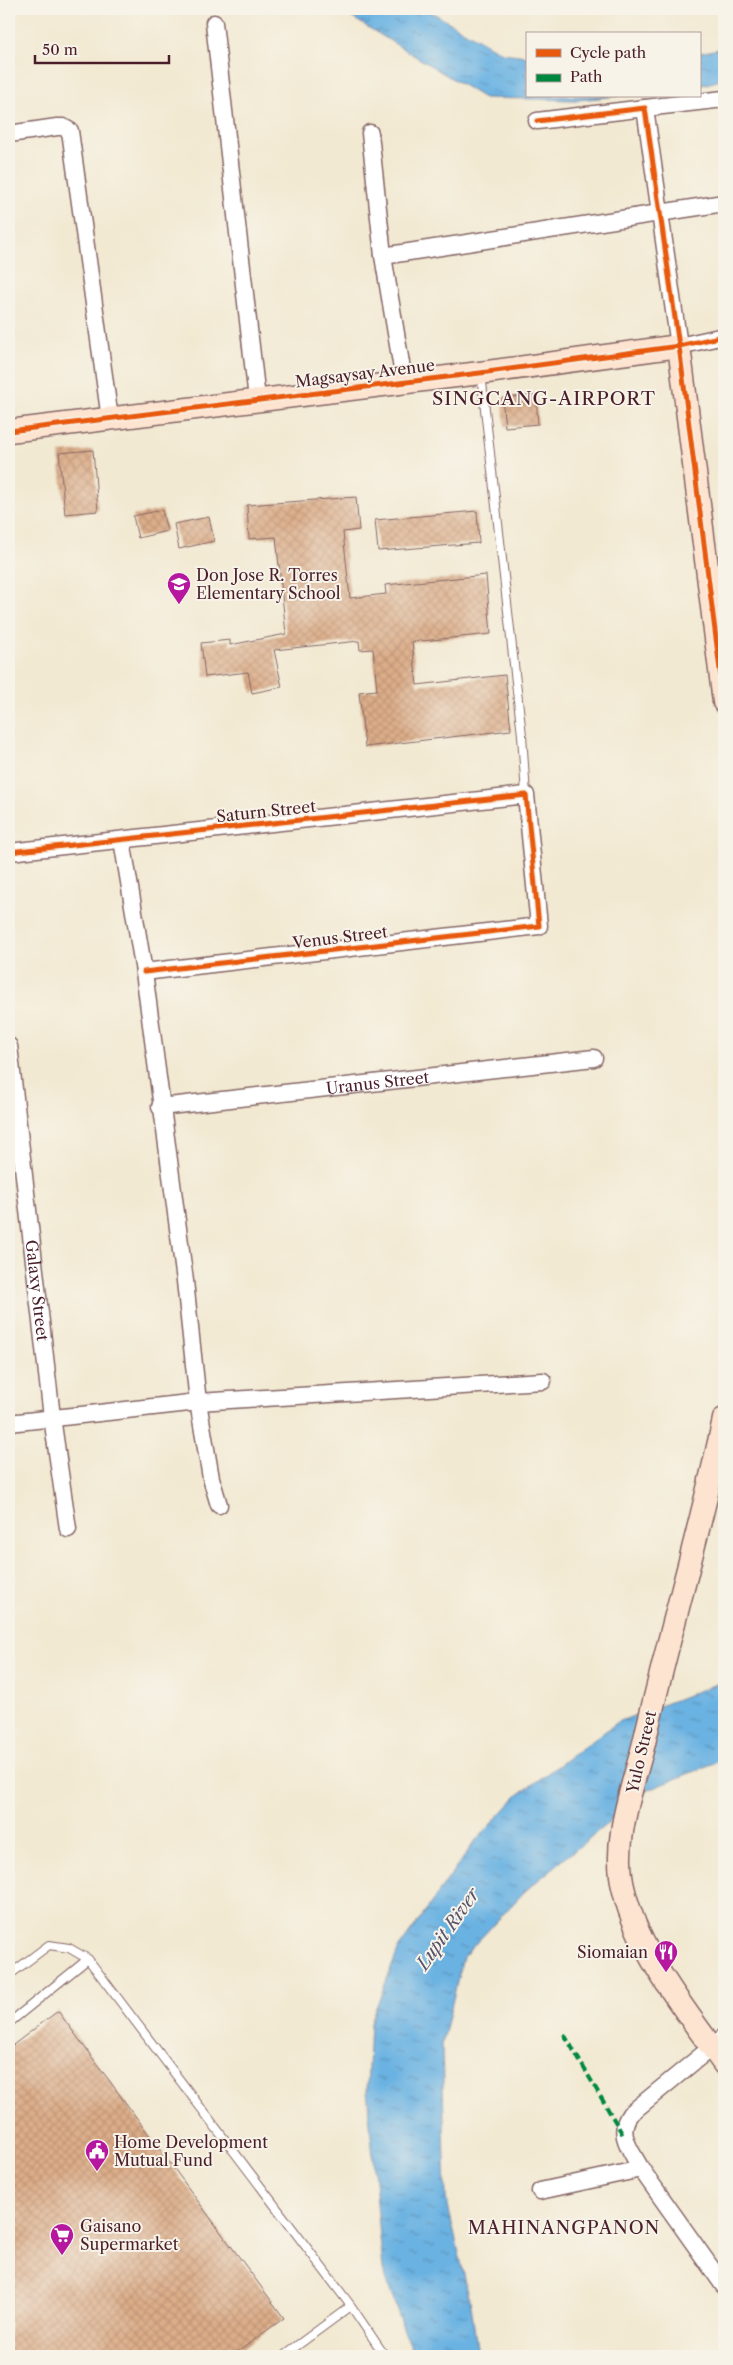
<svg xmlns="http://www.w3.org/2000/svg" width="733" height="2365" font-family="'Libre Caslon Text',serif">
<defs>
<pattern id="water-ripples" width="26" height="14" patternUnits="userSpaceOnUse" patternTransform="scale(1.25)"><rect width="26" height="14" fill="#6bb2e2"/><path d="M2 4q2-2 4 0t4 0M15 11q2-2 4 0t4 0" fill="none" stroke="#5a90b7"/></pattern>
<pattern id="building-cross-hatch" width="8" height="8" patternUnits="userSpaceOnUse" patternTransform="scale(1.25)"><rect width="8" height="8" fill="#dcad89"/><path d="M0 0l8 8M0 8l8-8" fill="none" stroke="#be9476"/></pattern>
</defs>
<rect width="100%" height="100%" fill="#f7f3e8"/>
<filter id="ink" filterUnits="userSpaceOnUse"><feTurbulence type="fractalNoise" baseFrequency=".02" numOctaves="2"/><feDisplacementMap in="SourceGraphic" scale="10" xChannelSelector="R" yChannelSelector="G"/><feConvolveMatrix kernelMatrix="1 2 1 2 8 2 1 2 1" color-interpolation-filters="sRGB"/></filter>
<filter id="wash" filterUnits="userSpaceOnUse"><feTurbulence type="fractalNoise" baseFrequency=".0096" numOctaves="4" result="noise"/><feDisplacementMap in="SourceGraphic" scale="20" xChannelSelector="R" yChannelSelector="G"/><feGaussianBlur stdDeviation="1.12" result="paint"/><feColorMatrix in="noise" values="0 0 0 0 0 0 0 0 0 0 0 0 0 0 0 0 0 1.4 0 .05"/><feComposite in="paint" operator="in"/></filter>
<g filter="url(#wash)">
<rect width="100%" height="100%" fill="#f2e9d2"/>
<path fill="url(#water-ripples)" stroke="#5a6886" d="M338,9H426L502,53L527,56V96H619L577,100L484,98Z
M724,48V79L699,86V53Z
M724,1681V1759L648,1790L525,1891L463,1957L442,2045L446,2198L471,2305L478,2356H413L383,2270L367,2090L370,2023L399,1948L476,1840L518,1795L618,1722Z"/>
<g id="blocks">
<path fill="url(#building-cross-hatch)" d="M536,395L538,424L505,427L502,398Z
M93,450L98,511L65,514L59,453Z
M356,497L359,530L343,532L350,598L386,594L385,585L486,575L491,634L412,642L417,685L505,675L511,730L365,747L359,692L377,690L373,649L360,650L359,641L274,650L282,687L252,693L248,672L205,677L201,643L230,640V645L286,634L276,537L249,539L247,505Z
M162,510L167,531L138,538L133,516Z
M477,511L479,543L378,551L375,520Z
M209,517L214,541L179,549L174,524Z
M58,2011L284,2318L232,2356H9V2048Z"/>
</g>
</g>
<g filter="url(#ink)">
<use href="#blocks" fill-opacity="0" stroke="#856665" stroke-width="1"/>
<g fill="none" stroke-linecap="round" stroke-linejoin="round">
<g stroke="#856665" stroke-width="10">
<path id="lane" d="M481,374L522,735L526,795
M9,1975L49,1945L69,1948L88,1959L351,2306
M9,2023L88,1959
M283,2356L351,2306L385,2356"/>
</g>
<g stroke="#856665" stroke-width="19">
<g id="street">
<path d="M214,23L257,399"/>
<path d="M645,108L724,99"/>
<path d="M537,121L645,108L679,346L724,336"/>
<path d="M370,133L383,256L404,381"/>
<path d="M9,134L57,127H63L70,131L110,419"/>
<path d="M383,256L724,203"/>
<path d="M122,840L144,972L185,1281L198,1402L211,1478L219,1505"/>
<path d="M9,852L526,795L539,926L144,972"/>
<path id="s1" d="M9,1046L52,1417L68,1529"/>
<path id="s2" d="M160,1107L594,1058"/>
<path d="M9,1423L198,1402L543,1381"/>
<path d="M641,2169C631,2150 616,2134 630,2114L724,2037"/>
<path d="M540,2191L641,2169L724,2286"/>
</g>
</g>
<g stroke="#856665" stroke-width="25">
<path id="secondary" d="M9,431L480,373L679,346L724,702
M724,1419C701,1528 669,1635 644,1743C632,1790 611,1843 624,1891C640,1956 686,2011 724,2064"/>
</g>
<use href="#lane" stroke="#fff" stroke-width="8"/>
<use href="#street" stroke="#fff" stroke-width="16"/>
<use href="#secondary" stroke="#fde4d1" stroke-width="22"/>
<path stroke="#00873e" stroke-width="4" stroke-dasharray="8 4" stroke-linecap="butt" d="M720,1436L724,1439
M564,2034L623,2135"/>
<g stroke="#f7f3e8" stroke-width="8">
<path id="cycleway" d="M537,121L645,108L679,346L724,702
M9,431L480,373L679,346L724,336
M9,852L526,795L539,926L144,972"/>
</g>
<use href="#cycleway" stroke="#e8590c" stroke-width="5"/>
</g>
</g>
<defs>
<g id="school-pin" transform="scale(1.25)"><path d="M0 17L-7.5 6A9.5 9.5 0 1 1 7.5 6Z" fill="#b5179e" stroke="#f7f3e8"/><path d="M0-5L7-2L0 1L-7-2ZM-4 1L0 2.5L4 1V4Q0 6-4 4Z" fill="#fff"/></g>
<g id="restaurant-pin" transform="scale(1.25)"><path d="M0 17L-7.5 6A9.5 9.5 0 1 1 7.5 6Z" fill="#b5179e" stroke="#f7f3e8"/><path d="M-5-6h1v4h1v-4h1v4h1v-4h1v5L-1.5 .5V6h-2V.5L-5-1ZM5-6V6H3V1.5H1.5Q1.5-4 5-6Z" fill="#fff"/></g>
<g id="civic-pin" transform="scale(1.25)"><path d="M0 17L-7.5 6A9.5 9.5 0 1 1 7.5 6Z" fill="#b5179e" stroke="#f7f3e8"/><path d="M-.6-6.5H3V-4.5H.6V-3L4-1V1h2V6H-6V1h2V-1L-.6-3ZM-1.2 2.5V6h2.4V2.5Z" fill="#fff"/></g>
<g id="supermarket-pin" transform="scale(1.25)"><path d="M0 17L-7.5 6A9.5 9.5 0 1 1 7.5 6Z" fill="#b5179e" stroke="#f7f3e8"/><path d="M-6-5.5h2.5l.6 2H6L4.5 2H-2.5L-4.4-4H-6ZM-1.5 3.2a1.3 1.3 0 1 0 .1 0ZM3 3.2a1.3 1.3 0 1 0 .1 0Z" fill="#fff"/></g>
</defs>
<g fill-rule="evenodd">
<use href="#school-pin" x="179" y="584"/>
<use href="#restaurant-pin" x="666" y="1952"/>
<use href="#civic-pin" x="97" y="2151"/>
<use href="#supermarket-pin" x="62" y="2235"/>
</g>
<g text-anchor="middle" stroke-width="4" stroke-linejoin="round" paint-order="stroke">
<g font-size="16" fill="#4a1f2b" stroke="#f7f3e8">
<text transform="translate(365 373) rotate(-7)" y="6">Magsaysay Avenue</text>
<text transform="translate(266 811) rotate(-6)" y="6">Saturn Street</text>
<text transform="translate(340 937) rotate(-7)" y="6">Venus Street</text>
<text dy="6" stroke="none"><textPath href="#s2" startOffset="219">Uranus Street</textPath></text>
<text dy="6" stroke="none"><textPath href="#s1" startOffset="246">Galaxy Street</textPath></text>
<text transform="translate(641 1752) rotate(-77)" y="6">Yulo Street</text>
</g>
<g font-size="16" fill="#4a1f2b" stroke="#f7f3e8" text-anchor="start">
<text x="196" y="581">Don Jose R. Torres<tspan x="196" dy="18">Elementary School</tspan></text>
<text x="648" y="1958" text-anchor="end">Siomaian</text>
<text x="114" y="2148">Home Development<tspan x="114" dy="18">Mutual Fund</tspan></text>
<text x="80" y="2232">Gaisano<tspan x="80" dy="18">Supermarket</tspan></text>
</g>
<g font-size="18" font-style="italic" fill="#56526b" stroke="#f7f3e8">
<text transform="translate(448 1929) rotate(-55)" y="6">Lupit River</text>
</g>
<g font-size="18" letter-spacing="1" fill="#4a1f2b" stroke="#f7f3e8">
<text x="564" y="2234">MAHINANGPANON</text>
</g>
<g font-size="19" letter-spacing="1" fill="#4a1f2b" stroke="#f7f3e8">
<text x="544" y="405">SINGCANG-AIRPORT</text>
</g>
</g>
<rect width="733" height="2365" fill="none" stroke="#f7f3e8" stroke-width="30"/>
<rect x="526" y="32" width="175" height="65" fill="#f7f3e8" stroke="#b29e9c"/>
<rect x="536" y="49" width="25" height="8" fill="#e8590c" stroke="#b29e9c"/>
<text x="570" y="58" font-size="15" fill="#4a1f2b">Cycle path</text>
<rect x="536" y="74" width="25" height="8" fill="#00873e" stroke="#b29e9c"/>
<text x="570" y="82" font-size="15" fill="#4a1f2b">Path</text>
<path d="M35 55v8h134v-8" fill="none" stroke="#4a1f2b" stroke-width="2.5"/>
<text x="42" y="55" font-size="15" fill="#4a1f2b" stroke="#f7f3e8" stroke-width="4" paint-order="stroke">50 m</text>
</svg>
